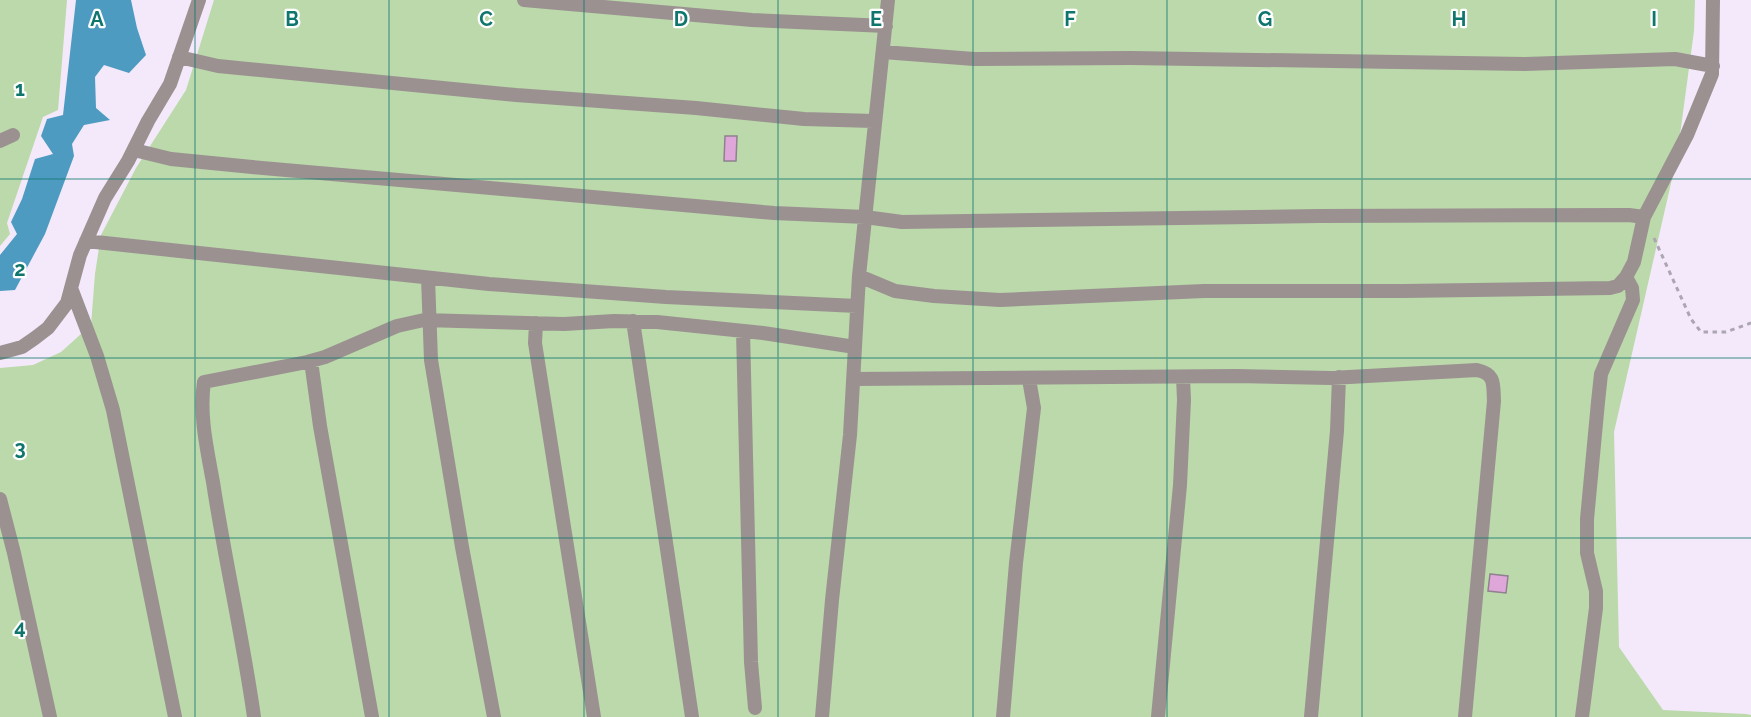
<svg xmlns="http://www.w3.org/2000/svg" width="1751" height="717" font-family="Raleway,sans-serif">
<rect width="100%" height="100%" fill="#f3e9fa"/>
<path fill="#bbd9aa" d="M0,0H67L58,110L43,117L7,223L10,234L0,246Z
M214,0H1695L1694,31L1677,157L1614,432L1619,647L1663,710L1746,714L1751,715V717H0V368L33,365L61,352L91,325L95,274L101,235L136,168L186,90Z"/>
<path fill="#4e9bc2" d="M76,0H131L137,28L146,55L129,73L104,65L95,77L96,108L110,120L84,125L72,144L74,156L45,234L15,290L0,291V255L17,234L11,222L22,199L35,159L53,154L41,136L47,119L63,115Z"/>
<path fill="#dfa6da" stroke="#8f818e" stroke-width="1.5" d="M725,136H737L736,161H724Z
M1490,574L1508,576L1506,593L1488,591Z"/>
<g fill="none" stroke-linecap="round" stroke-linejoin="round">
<path stroke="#ada5b2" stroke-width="3" stroke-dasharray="4.5 4.5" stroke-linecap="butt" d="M1654,238L1691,319L1701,332H1726L1751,323"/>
<path stroke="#9b9191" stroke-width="14" d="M524,0L752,20L886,26
M883,52L974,59L1131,58L1525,64L1675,59L1713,66
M179,57L218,66L516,95L696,108L804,119L874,121
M0,141L13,135
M134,150L171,159L252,167L774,213L865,217L902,222L1319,216L1629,215L1644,217
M86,241L489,284L666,297L857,306
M859,276L895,291L934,296L1000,300L1204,291H1404L1610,288L1618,286L1626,277L1634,262L1644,217L1687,135L1712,74L1713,0
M428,278L431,360L462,547L494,717
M71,288L97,356L113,410L175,717
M633,321L692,717
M536,323L535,343L594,717
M743,331L751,662L755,708
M0,353L22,347L35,338L48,328L67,303L80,255L105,198L128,161L148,121L170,84L199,0
M311,361L320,426L372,717
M853,379L1236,376L1331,378L1477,370C1496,374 1493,385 1494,401L1465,717
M0,499L14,553L50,717
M254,717C243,638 225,561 213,482C207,449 199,415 204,382L307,362L325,357L397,326L424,320L564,324L614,321L657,322L763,333L855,347
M822,717L832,600L850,435L859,276L888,0
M1003,717L1016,563L1034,408L1029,379
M1158,717L1180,485L1184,400L1183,377
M1311,717L1337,431L1339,377
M1582,717L1596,608V591L1587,553V519L1598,402L1601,374L1633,300L1632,288L1626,277"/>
</g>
<path fill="none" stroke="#0f766e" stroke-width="1.5" stroke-opacity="0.55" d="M195,0V717M389,0V717M584,0V717M778,0V717M973,0V717M1167,0V717M1362,0V717M1556,0V717M0,179H1751M0,358H1751M0,538H1751"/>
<g font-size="20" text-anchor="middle" font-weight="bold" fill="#0f766e" stroke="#fff" stroke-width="4.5" stroke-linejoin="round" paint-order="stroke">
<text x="97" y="26">A</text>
<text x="292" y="26">B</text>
<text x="486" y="26">C</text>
<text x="681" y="26">D</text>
<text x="876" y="26">E</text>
<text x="1070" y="26">F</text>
<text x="1265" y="26">G</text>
<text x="1459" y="26">H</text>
<text x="1654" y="26">I</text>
<text x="20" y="96">1</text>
<text x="20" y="276">2</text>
<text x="20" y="455">3</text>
<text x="20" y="634">4</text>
</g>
</svg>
